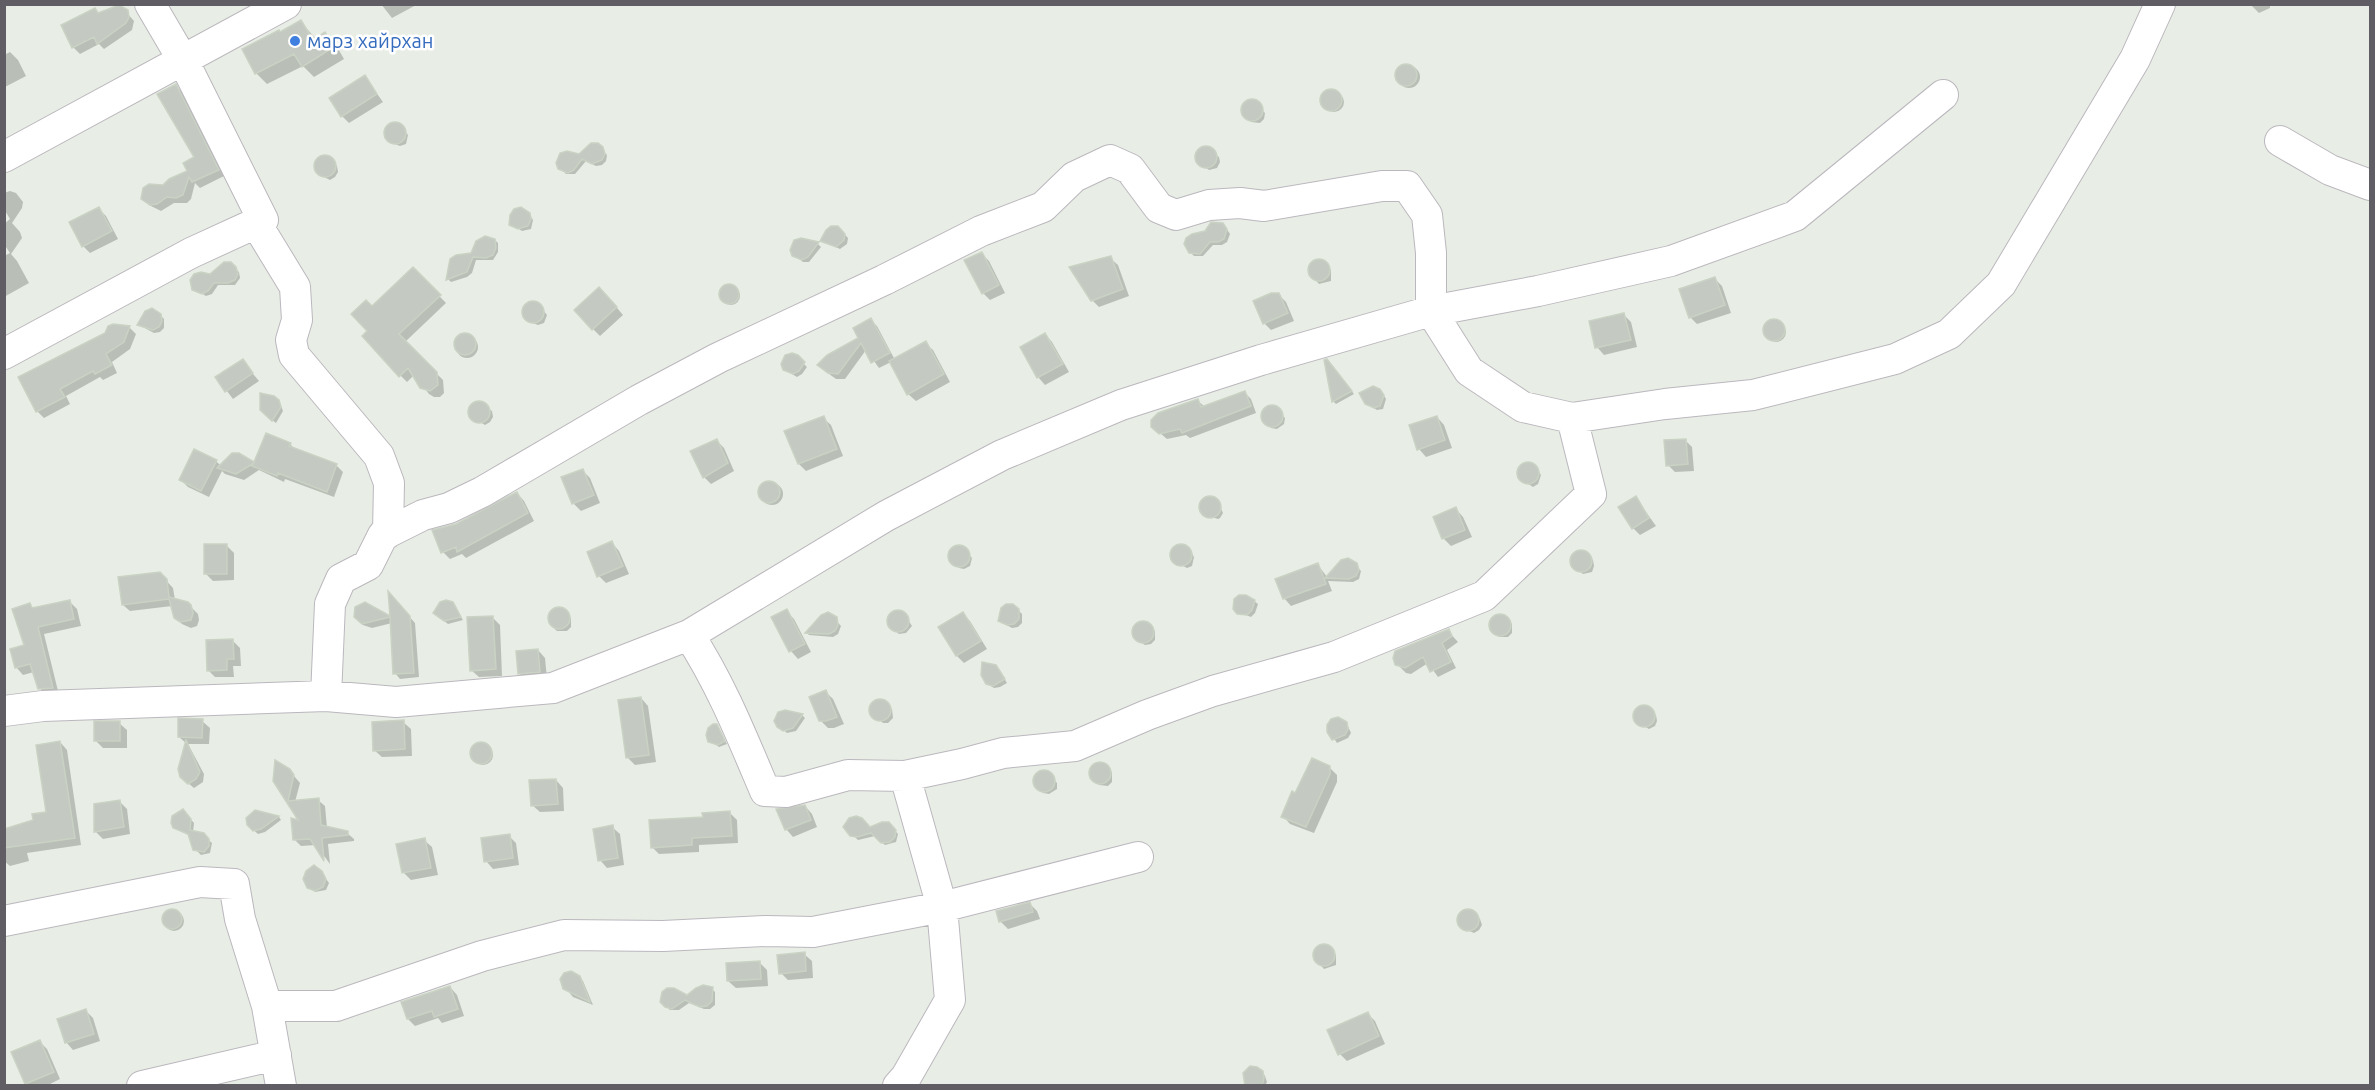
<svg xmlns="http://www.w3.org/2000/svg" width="2375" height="1090" font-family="Ubuntu,sans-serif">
<rect width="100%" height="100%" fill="#e8eee5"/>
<path fill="#0003" d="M381,4H418L392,18Z
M2250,4H2270V8L2259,13Z
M95,10L99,14H128L134,21L132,30L104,49L99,44L80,54L73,47Z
M301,22L316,39L325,34L336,45L344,59L314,77L303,66L267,84L256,73L281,34Z
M10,52L18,60L26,76L5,87L4,55Z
M1398 77a11 11 0 1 1 22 0a11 11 0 1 1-22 0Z
M365,77L383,102L349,123L342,116Z
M175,85L182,92L224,176L200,188L195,183L191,199L187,203H174L161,211L149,205L143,199L189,172L197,158Z
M1324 102a10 10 0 1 1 20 0a10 10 0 1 1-20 0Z
M1249,102H1255L1265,113L1264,119L1260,123L1251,122L1243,114V108Z
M395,123L401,126L408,135L406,144L400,146L392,143L386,133L389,125Z
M597,144L607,155L606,161L602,165L596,166L586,161L575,174H566L558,165Z
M1207,148L1219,157L1220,162L1217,168L1209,170L1199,163L1197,158L1201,150Z
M328,158L337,166L338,172L335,177L330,180L322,176L316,167L320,159Z
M10,191L16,193L23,202L22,208L12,223L20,232L22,238L11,254L17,261L29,283L4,297V256L10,253L4,244V224L10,219L4,209V193Z
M99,209L106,216L118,239L90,253L83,246Z
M530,215L533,220L531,229L522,231L511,224Z
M838,227L848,238L847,244L840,249L822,241Z
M1226,228L1230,234L1227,242L1222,245H1213L1203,256H1194L1190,252Z
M495,240L498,243V252L493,260H476L472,273L467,277L451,282L448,279L452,260L472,255Z
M801,240L818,244L821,247L809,262H803L794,255Z
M981,253L989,261L1005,293L990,300L983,293Z
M1110,258L1118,265L1129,296L1099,307L1092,300Z
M1322,262L1331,270V281L1319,284L1310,274V268L1313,263Z
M230,264L239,272L240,278L235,285H218L212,294L206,296L194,289L210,275Z
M413,269L446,303L405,342L443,380L444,393L440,397H434L429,394L414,375L407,382L387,362L369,331Z
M1715,279L1722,286L1731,313L1697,324L1690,317Z
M722 296a9 9 0 1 1 18 0a9 9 0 1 1-18 0Z
M1278,294L1286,302L1294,321L1271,330L1264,323Z
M607,296L623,315L600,336L593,329Z
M533,303L539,305L547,315L544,323L538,325L530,322L524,313L525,307Z
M160,315L164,319V328L160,332L154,333L139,325Z
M1624,315L1631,322L1637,347L1604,355L1597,347Z
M870,320L877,326L895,360L925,343L933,350L950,382L916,401L908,394L891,362L879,368L866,350L845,379H836L825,371L860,339Z
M1766 332a10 10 0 1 1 20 0a10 10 0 1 1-20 0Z
M113,326L130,328L136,334L130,349L112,362L117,373L103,380L100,377L66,396L70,404L44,418L37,411Z
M1045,334L1052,342L1069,372L1045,385L1038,377Z
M456 347a11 11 0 1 1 22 0a11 11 0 1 1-22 0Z
M795,355L807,367L802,374L797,377L785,370Z
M242,361L259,381L233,399L217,378Z
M1330,364L1354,394L1336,404L1333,401Z
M1245,393L1251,399L1256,413L1190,438L1186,435L1167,439L1160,433L1198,401L1205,407Z
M1383,394L1386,399L1383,409L1377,410L1366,403Z
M280,403L283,411L276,423L267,416Z
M480,403L492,411L493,417L490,422L485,425L473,418L471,409L474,404Z
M1269,407H1275L1285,418L1284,424L1277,429L1271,428L1263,419V413Z
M1437,417L1444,425L1452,448L1426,457L1419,449Z
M823,418L831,425L843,456L806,471L799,464Z
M716,440L724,448L734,471L711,484L704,477Z
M1685,440L1692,447L1694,471L1675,472L1668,465Z
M290,444L296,450L337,466L343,472L334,497L285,479L284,482L259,470L244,480L225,474L222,471L209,497L188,487L181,480L216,461L221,466L238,454L255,464Z
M1525,464L1533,465L1537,469L1541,475L1538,484L1533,487L1521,479L1519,474L1520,468Z
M583,471L590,478L600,503L581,511L573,503Z
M761 494a11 11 0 1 1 22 0a11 11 0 1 1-22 0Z
M517,493L524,501L534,521L466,558L462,554L450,559L443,552L457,525Z
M1636,498L1656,526L1640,535L1633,528Z
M1207,499L1216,500L1219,504L1223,513L1220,518L1218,519L1203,514L1200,508L1202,502Z
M1456,509L1463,517L1472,537L1451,546L1443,538Z
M612,543L619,551L629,574L606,583L599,576Z
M226,545L234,553V580L213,581L205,573Z
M959,546L965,549L972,558L970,566L964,569L959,568L950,556L954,548Z
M1179,546L1187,547L1190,550L1194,557L1192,566L1187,568L1174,561L1172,555L1174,550Z
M1584,552L1593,560L1594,566L1592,572L1583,574L1574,567L1572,558L1575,554Z
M1351,560L1361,571L1359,579L1353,582L1328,581L1332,591L1291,606L1284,598L1318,565L1327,577Z
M159,573L173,588L175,600L187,603L198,614L199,620L197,626L191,628L182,624L175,617L172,606L130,611L123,605Z
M390,595L415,623L419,677L400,679L395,673L392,623L372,628L363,625L357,619L365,604L391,618Z
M1254,601L1258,604L1255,613L1251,617L1236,611Z
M70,602L77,609L81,626L44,634L59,695L47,696L40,688L34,672L23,675L16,667L26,646L30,605L35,609Z
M452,604L463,620L448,624L438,616Z
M562,610L571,618V627L567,631H557L554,628L550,615L553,611Z
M1018,610L1022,614V623L1018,627L1012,628L999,621Z
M786,611L794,619L811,652L798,659L791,651L773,618Z
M898,612L907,618L912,626L906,633L899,634L890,627L889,618L892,614Z
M963,614L970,621L987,649L964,663L957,656L940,628Z
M831,615L841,626L838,634L833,637L809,635L807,633Z
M1497,616H1503L1512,624V633L1508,637H1499L1492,628V619Z
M492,617L500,625L502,676L479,677L471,670Z
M1143,622L1155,631V640L1151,644L1145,645L1140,642L1133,632L1137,624Z
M1448,631L1458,642L1447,650L1456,668L1438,677L1428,663L1411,674L1406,673L1399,666Z
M232,640L240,648L241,666H233L234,677H215L208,670Z
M538,650L545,658L547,679L527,681L519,673Z
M999,670L1007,683L1000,687L994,688L989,685Z
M826,692L833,699L844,724L834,728H828L820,720Z
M641,698L648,706L656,762L635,765L627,757Z
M878,701H884L892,709L893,718L888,723H883L871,712V708Z
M1644,707L1656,715L1657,721L1655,726L1649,729L1637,722L1635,713L1639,708Z
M802,715L805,718L796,731L787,733L776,724Z
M202,721L210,728L209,744H188L204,774L203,782L194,788L188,783L187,744L179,737Z
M403,722L411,729L412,756L382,757L374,750Z
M119,723L127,730V748H103L95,740Z
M1347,724L1351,733L1348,738L1337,743L1329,731Z
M717,726L727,744L719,747L712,742Z
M60,742L67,750L81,845L27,853L29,861L10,866L4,861V831L35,822L47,814Z
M473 755a10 10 0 1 1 20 0a10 10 0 1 1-20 0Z
M1097,764L1103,765L1112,772V782L1108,786L1099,785L1090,774L1092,768Z
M1329,767L1337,775V782L1314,833L1290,824L1283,816L1296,795Z
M289,770L300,783L295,802L318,800L325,806L327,828L347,833L354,839V841L328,844L330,864L316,845L301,846L294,839L301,822L275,781Z
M1041,772H1047L1057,783V789L1049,794L1043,793L1035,784V778Z
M556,780L563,788L564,811L540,812L532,805Z
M119,801L127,809L130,834L103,839L96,832Z
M805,806L812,814L817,827L793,837L786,829Z
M255,812L279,817L281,820L265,832L258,834L250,827Z
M730,813L737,820L738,843L699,845V852L659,854L652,847L704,819Z
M186,814L194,823L193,832L203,835L212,843L210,853L201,855L192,846L190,836L175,828Z
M888,823L898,834L896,842L885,845L875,836L858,840L845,827L870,828Z
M612,827L620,834L624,865L607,868L600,860Z
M509,836L516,843L519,865L493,869L486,861Z
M424,840L432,847L438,875L411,880L404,873Z
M321,872L329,883L326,890L315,892L312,889Z
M1030,904L1037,911L1040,919L1008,929L1000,921Z
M164 921a10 10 0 1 1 20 0a10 10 0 1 1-20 0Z
M1472,911L1480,919L1482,925L1479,930L1474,933L1465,929L1459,920L1463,912Z
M1324,946L1336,955V965L1324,969L1315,959V953L1318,948Z
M804,954L812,961L813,978L788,980L781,973Z
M759,962L767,970L768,986L736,988L728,981Z
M577,975L583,981L593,1005L573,997L567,990Z
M450,987L457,995L464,1016L442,1023L438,1018L415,1026L408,1019Z
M712,989L715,992V1005L710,1009H704L689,1003L679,1010H670L666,1006Z
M85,1010L93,1018L100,1041L73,1050L66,1042Z
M1368,1014L1375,1021L1385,1044L1347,1061L1340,1054Z
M40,1042L47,1049L60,1079L46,1086H28L26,1083Z
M1262,1072L1265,1076L1267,1082L1265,1086H1249Z"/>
<path fill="#c4c9c2" stroke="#cad2c4" stroke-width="1.5" d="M119,5L128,10L129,17L126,23L97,44L94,37L72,48L61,25L95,8L98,13Z
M301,20L313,40L325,32L334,47L302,67L294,54L255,74L242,49L279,30L280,32Z
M1395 75a11 11 0 1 1 22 0a11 11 0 1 1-22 0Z
M365,75L377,94L341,117L329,98Z
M176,84L219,170L192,182L189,177L183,195L176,198L167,197L157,204L150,205L141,199L143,188L149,184L163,185L169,179L187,171L183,163L194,157L157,94Z
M1320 100a11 11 0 1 1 22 0a11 11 0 1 1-22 0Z
M1241 110a11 11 0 1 1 22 0a11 11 0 1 1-22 0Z
M384 133a11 11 0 1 1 22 0a11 11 0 1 1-22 0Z
M591,143H598L603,147L605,154L602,160L592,164L582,159L574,170L568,173L558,169L556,163L560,153L567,151L579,154Z
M1195 157a11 11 0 1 1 22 0a11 11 0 1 1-22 0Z
M314 166a11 11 0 1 1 22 0a11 11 0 1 1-22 0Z
M99,207L112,231L82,247L69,222Z
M521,207L530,213L531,219L528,226L518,229L509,225L510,215L514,209Z
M1211,222L1223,223L1227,229L1224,239L1218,242H1210L1200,254L1189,253L1184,244L1186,238L1192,234L1205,231Z
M831,226H838L845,234L844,240L836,247L820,241L826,230Z
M485,236L495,239L496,248L493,255L486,258L473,257L467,272L446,280L450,259L456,255L471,253L476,241Z
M801,238L819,242L808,257L802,260L792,256L790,250L794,240Z
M982,252L999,285L982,294L964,260Z
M1111,256L1123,289L1091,301L1069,267Z
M1308 270a11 11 0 1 1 22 0a11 11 0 1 1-22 0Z
M224,262H231L236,267L238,274L235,280L228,283H214L208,291L202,294L192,290L190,280L194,274L201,272L210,274Z
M413,267L441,295L399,334L437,372L438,385L430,391L420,388L408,368L399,377L362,336L367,331L351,314L366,300L372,306Z
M1715,277L1725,305L1689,318L1679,289Z
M719 294a10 10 0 1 1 20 0a10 10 0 1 1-20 0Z
M599,287L617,307L592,330L574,310Z
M1271,293H1279L1288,313L1263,324L1253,301Z
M522 312a11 11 0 1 1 22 0a11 11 0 1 1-22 0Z
M152,308L161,314L162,321L159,327L153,330L137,325L145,311Z
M1624,313L1631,340L1595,348L1589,321Z
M871,318L890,353L871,363L861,343L838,374L828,373L817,365L827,355L858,338L853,328Z
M1763 330a11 11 0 1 1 22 0a11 11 0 1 1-22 0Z
M113,324L130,326L124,342L106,354L112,365L95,374L93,371L60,389L65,397L36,412L18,377L105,333L108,326Z
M1045,333L1063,364L1037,378L1020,347Z
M454 344a11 11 0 1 1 22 0a11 11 0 1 1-22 0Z
M926,341L944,374L907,395L889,361Z
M792,353L798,355L805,362L799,371L793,374L783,370L781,364L785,355Z
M243,359L253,373L225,392L215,377Z
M1327,359L1352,391L1332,402L1324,360Z
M1373,386L1380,389L1384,395L1380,406L1374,408L1365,404L1359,393Z
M1245,391L1251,406L1182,433L1180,429L1159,434L1151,427V420L1158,413L1198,399L1201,407Z
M260,393L274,396L279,400L281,407L272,421L260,410Z
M468 412a11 11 0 1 1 22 0a11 11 0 1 1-22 0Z
M1261 416a11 11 0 1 1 22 0a11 11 0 1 1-22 0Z
M824,416L837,449L798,464L784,431Z
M1437,416L1445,440L1417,450L1409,425Z
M266,433L291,443L289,446L337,464L327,492L278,473L277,476L252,466L254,463L236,474L217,468L232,453H239L254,462Z
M717,439L728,463L703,478L690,451Z
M1686,439L1688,464L1666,466L1664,440Z
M194,449L217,460L201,491L179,480Z
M1517 473a11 11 0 1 1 22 0a11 11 0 1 1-22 0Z
M583,469L594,495L572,504L561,477Z
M758 492a11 11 0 1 1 22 0a11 11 0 1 1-22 0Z
M517,492L528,513L457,552L456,547L441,553L432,530L456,524Z
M1636,496L1649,518L1632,529L1618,507Z
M1199 507a11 11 0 1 1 22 0a11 11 0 1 1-22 0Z
M1456,507L1465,530L1442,539L1433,517Z
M612,541L623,566L597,577L587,552Z
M204,544H227V574H204Z
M1170 555a11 11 0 1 1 22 0a11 11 0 1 1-22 0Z
M948 556a11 11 0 1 1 22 0a11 11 0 1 1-22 0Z
M1570 561a11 11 0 1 1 22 0a11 11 0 1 1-22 0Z
M1348,558L1357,563L1359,570L1356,576L1349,579L1325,578L1341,560Z
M1318,563L1326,584L1283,599L1275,579Z
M160,572L167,579L169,597L188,602L191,605L193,613L191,620L180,622L174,618L169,599L122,605L118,577Z
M388,591L410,616L414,673L393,674L390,617L362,624L354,617L355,607L365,602L390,616Z
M1239,595H1246L1255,600L1252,610L1247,615L1237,614L1233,609L1234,599Z
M70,600L74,619L38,627L53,688L38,689L30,664L15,668L10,649L24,645L12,609L30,603L32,608Z
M446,600L453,602L461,617L444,621L433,613L440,602Z
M1006,604H1013L1019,609V619L1014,624L1007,625L998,621L1001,608Z
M548 618a11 11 0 1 1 22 0a11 11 0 1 1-22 0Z
M787,609L805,644L789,652L771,617Z
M887 621a11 11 0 1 1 22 0a11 11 0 1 1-22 0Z
M828,612L837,617L838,625L835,631L829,634L805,633L821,615Z
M963,612L981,641L956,656L938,627Z
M1489 625a11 11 0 1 1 22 0a11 11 0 1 1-22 0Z
M493,616L496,669L470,671L467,617Z
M1132 632a11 11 0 1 1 22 0a11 11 0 1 1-22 0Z
M1449,629L1452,636L1442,643L1451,662L1430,672L1423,657L1405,668L1395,665L1393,658L1395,651Z
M233,639L234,659H227V670L207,671L206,640Z
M538,649L540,672L518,674L516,651Z
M982,662L996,665L1005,679L993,686L986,684L981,675Z
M826,690L837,717L826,721H819L809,697Z
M641,697L649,755L626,758L618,700Z
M869 710a11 11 0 1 1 22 0a11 11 0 1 1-22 0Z
M1633 716a11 11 0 1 1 22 0a11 11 0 1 1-22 0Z
M785,710L803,714L793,728L783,731L777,727L774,721L778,712Z
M1338,717L1347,722L1348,729L1345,735L1332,740L1327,732V725L1331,719Z
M178,718L203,719L202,738L178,737Z
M404,720L405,749L373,751L372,722Z
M94,721H120V741H94Z
M713,724H717L725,741L718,745L708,742L706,735L708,728Z
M186,740L200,772L196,779L188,784L180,777L178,769Z
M60,741L75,838L4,848V829L33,820L32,814L46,812L36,745Z
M470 753a11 11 0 1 1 22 0a11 11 0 1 1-22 0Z
M1312,758L1330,766V774L1306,827L1281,817L1292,791L1295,793Z
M275,760L290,769L294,775L288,801L319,798L321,825L348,831V835L322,838L324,861L310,839L293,840L291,818L298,820L273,781Z
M1089 773a11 11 0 1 1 22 0a11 11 0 1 1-22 0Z
M1033 781a11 11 0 1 1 22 0a11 11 0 1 1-22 0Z
M556,779L558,804L531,806L529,780Z
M120,800L124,827L94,832V804Z
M805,805L811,820L785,830L776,809Z
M183,809L191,819L190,830L204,833L209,839V846L204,852L193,850L188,834L173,828L171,823L172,816Z
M255,810L279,816L261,829L253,831L247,825L246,818Z
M730,811L732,836L692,838V845L651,848L649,820L703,817L702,813Z
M856,816L862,818L870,827L882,822H889L896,830L895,837L890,842L881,843L871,833L857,837L850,836L843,827L849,818Z
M613,825L618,858L598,861L593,829Z
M510,834L513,858L484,862L481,838Z
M425,838L431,868L402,873L396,844Z
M314,865L322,871L326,879L323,887L315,891L307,888L303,879L306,871Z
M1030,902L1033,912L999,922L996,911Z
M162 919a10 10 0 1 1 20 0a10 10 0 1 1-20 0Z
M1457 920a11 11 0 1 1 22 0a11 11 0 1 1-22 0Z
M1313 955a11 11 0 1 1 22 0a11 11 0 1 1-22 0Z
M805,952L806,971L779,974L777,955Z
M760,961L761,979L727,981L726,963Z
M571,971L580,976L590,1002L563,989L560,979L564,973Z
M703,985L713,987L712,1001L707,1006L700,1007L685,1000L672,1009L665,1007L660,1002L662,992L667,988H674L687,995L696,988Z
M450,986L458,1009L434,1017L432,1011L407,1019L401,1002Z
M86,1009L94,1034L65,1043L57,1019Z
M1368,1012L1379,1036L1338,1055L1327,1030Z
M40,1040L54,1072L25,1084L11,1052Z
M1250,1066L1257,1067L1263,1071L1264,1078L1262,1086H1245L1243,1073Z"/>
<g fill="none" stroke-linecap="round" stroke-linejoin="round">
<g stroke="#bbb7be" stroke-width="32">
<path id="minor" d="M2280,141L2330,170L2370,185
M4,157L286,4
M256,223L295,287L297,320L291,340L294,355L379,456L389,483L388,533
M4,354L191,253L263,220L184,62L150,4
M689,635C721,684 742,737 765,791L786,792L848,775L905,776
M326,696L330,604L341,579L368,565L383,535L423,515L449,508L482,492L639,400L718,358L884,280L981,231L1043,207L1074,177L1110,160L1130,169L1159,208L1176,215L1209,205L1240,203L1264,206L1382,186H1407L1427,215L1431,253V311L1469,371L1523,407L1572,418L1665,404L1753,395L1895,359L1949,334L2001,284L2135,59L2160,4
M4,711L43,706L326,696L396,702L553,688L689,635L886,516L1002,455L1121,405L1261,360L1431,311L1538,291L1671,261L1795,216L1943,95
M4,921L200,882L234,884L240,919L267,1006H336L482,956L564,935L663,936L766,931L813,932L942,907L1138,857
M267,1006L281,1086
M142,1086L276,1055
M898,1086L906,1077L950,1000L942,907L905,776L962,764L1003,753L1075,746L1147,715L1213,691L1334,657L1484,596L1591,494L1572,418"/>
</g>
<use href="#minor" stroke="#fff" stroke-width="30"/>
</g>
<circle fill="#3f7fe0" stroke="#fff" stroke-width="2" cx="295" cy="41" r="6"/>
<g text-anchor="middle" stroke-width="5" stroke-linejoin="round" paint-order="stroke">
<g font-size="20" fill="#366cbe" stroke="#fff" text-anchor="start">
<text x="307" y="48">марз хайрхан</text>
</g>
</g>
<rect width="2375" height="1090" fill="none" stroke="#605d64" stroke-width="12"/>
</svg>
